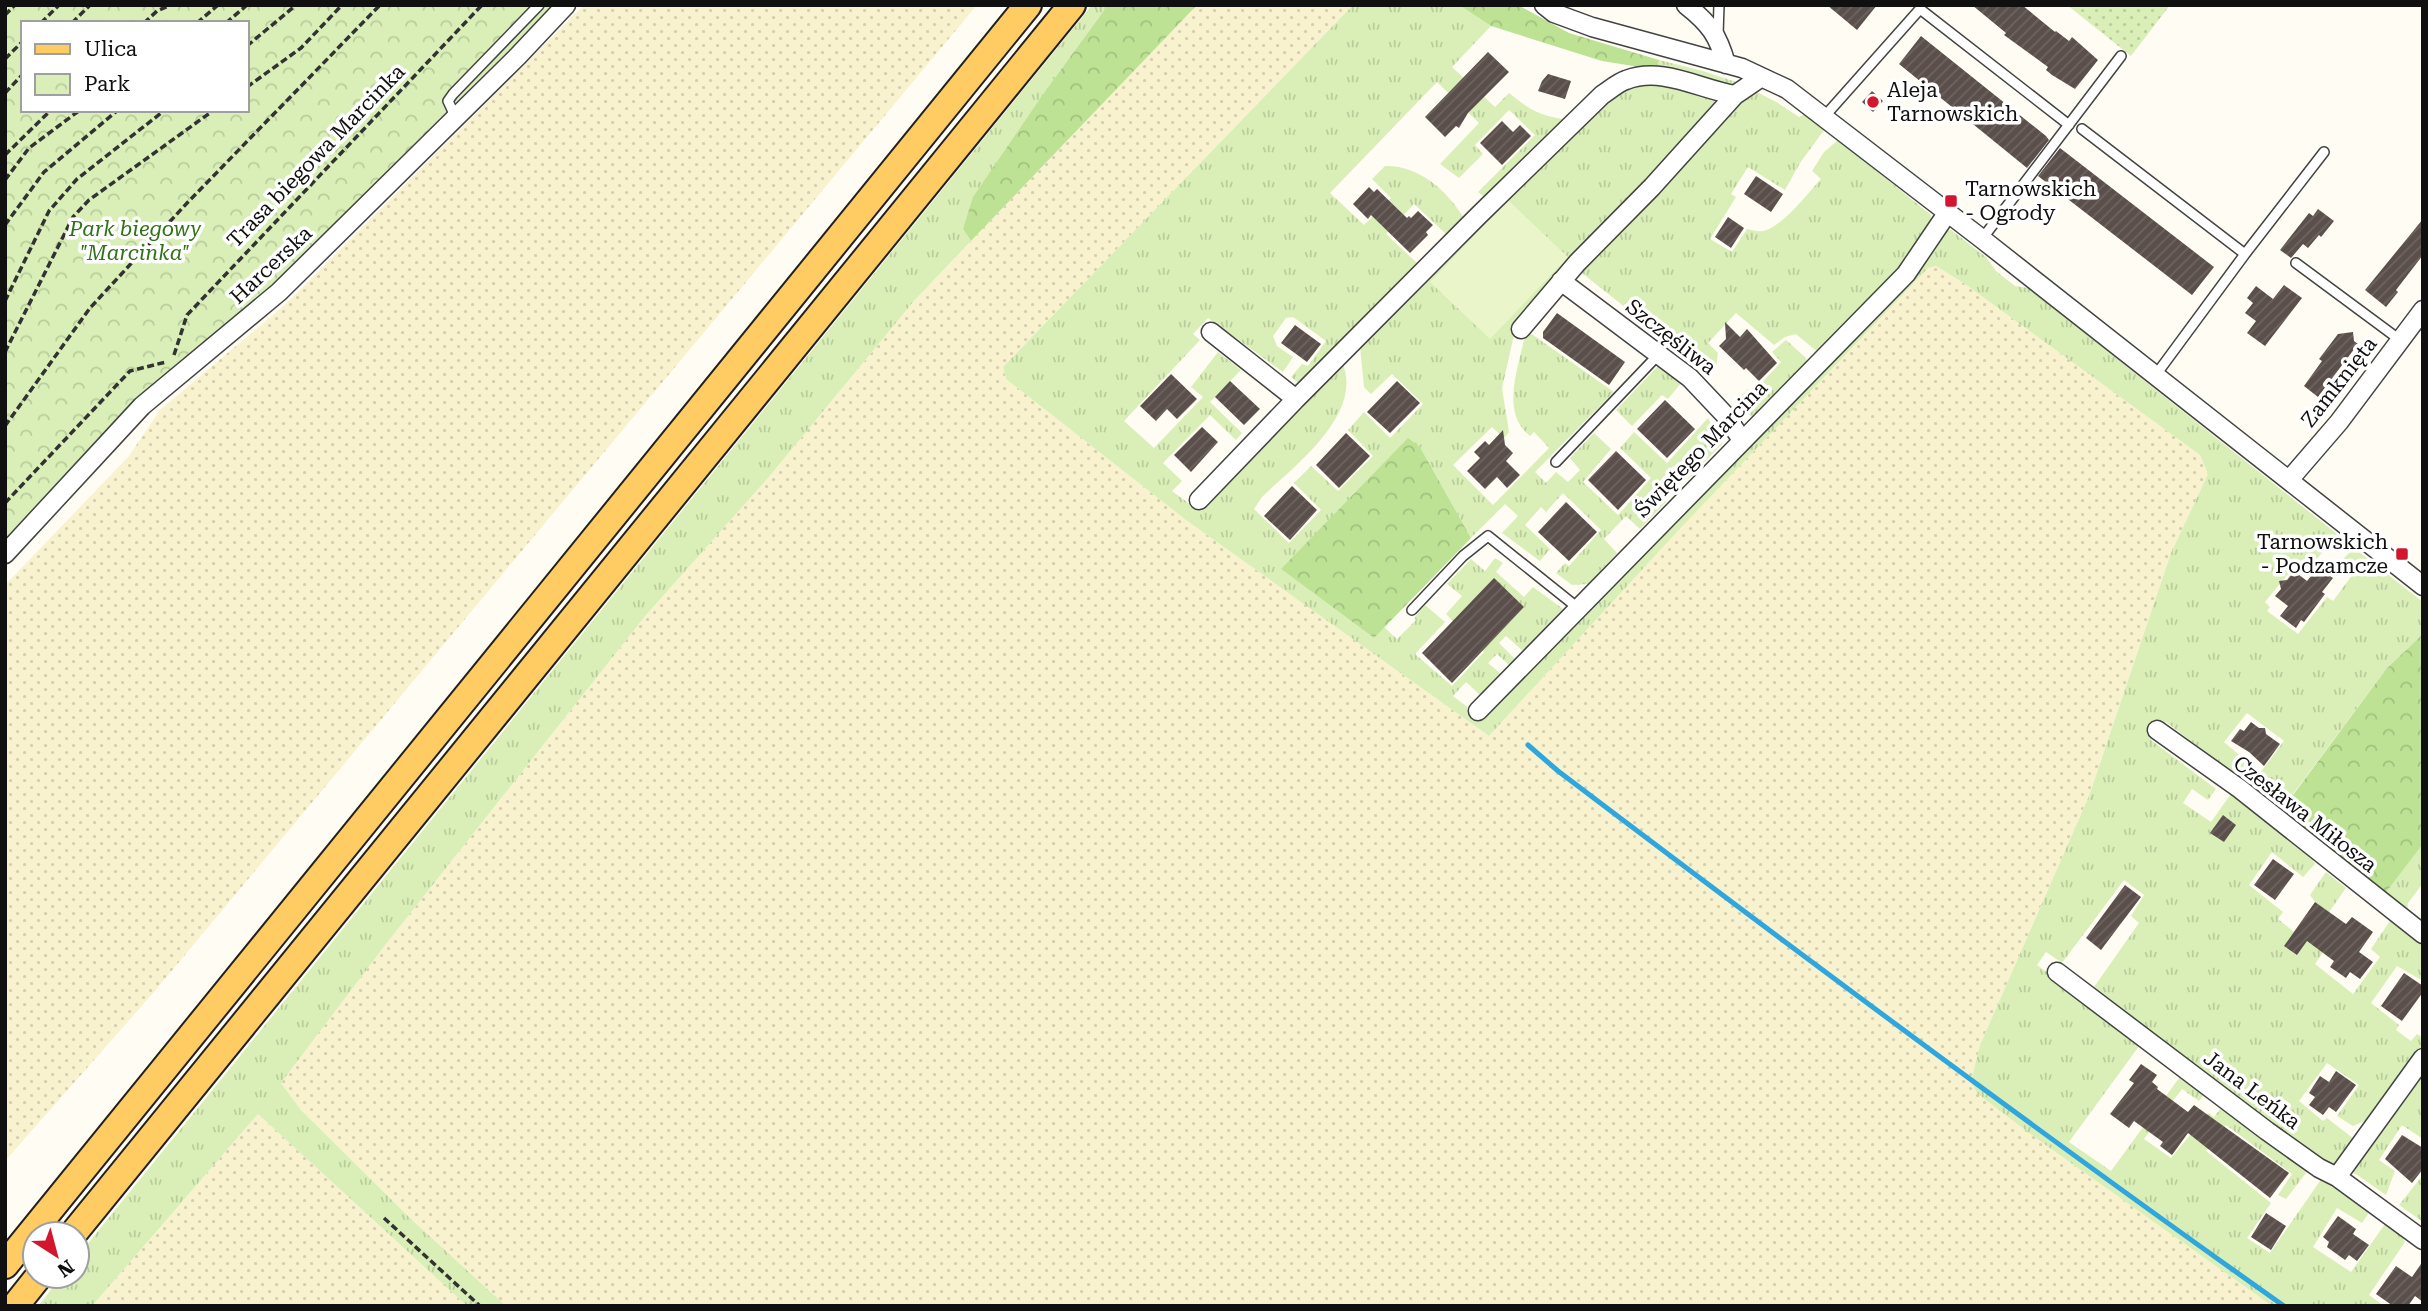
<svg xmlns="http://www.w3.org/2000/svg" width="2428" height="1311" font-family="'Roboto Serif',serif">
<defs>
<pattern id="farmland-dots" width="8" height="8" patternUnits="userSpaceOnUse" patternTransform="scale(1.75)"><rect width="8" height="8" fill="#f9f2cf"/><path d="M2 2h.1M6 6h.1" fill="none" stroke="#d4ceb1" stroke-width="1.8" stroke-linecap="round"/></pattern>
<pattern id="grass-tufts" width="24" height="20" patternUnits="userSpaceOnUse" patternTransform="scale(1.75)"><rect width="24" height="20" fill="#d9efb7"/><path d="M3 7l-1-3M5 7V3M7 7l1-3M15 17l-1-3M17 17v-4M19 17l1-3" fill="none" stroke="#b9cc9c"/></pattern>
<pattern id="forest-crowns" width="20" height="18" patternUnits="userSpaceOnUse" patternTransform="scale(1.75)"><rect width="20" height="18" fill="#bde294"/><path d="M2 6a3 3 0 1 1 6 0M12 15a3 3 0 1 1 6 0" fill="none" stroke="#a1c17f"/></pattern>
<pattern id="park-crowns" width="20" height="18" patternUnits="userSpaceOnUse" patternTransform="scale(1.75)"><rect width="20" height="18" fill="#d9efb7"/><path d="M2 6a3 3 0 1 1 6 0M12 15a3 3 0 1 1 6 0" fill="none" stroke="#b9cc9c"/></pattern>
<pattern id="garden-dots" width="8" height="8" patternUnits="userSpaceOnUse" patternTransform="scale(1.75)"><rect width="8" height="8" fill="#d9efb7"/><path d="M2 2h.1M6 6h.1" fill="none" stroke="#b9cc9c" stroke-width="1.8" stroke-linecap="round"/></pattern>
<pattern id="building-hatch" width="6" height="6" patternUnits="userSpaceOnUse" patternTransform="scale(1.75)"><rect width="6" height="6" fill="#5a4f4b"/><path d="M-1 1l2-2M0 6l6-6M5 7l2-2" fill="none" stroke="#6d6461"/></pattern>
</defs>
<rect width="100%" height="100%" fill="#fffcf3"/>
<path fill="url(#farmland-dots)" d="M584,5H977L154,992L5,1161V585L129,456L160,410L286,304Z
M1197,5H1353L1003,367L1006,379L1186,520L1489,736L1676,533L1928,268L1936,266L1965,284L2200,455L2208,474L2171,553L2089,796L1980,1045L2040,1141L2272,1306H506L411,1219L301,1110L281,1083L386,944L646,615L768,478L914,301Z
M258,1114L467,1306H92Z"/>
<path fill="url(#grass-tufts)" d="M1092,5H1108L1046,90L963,229L971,241L914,301L768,478L646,615L386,944L281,1083L301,1110L411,1219L506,1306H467L258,1114L92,1306H38L62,1276H77V1257Z
M1353,5H1459L1491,26L1452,67L1495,107L1509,93C1529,109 1538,115 1563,119L1486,198L1478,192L1535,135L1509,110L1475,145L1483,154L1459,178L1440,164L1479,123L1437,82L1330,193L1364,225L1391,198L1372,179L1385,166C1418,165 1447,190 1463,217L1447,235L1414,204L1386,234L1418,264L1300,384L1291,377L1302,364L1308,366L1326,341L1293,317L1286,318L1273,336L1277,346L1293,357L1283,372L1208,318L1193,334L1200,340L1124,421L1154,448L1203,397L1191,387L1218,352L1241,370L1210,402L1242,433L1236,440L1210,415L1163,463L1182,481L1172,491L1198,510L1342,362C1365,414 1294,466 1262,497L1254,509L1289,543L1321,510L1294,483L1311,466L1338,491L1373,456L1348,430L1364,412L1390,438L1423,404L1392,374L1371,394L1364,387L1360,347L1368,335L1560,142L1618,91L1644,82L1705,94L1715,100L1716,106L1516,326L1502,388L1509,432L1504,438L1492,427L1453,465L1493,505L1549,448L1534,432L1530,436C1498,411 1521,362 1526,330L1614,392L1535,472L1546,483L1556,472L1568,482L1580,470L1570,458L1594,433L1611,449L1583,482L1618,515L1651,478L1620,448L1634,432L1667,463L1708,418L1722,444L1688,479L1673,466L1653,489L1666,502L1640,529L1626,516L1604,539L1617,553L1588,584L1572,585L1556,573L1565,563L1569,566L1601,530L1563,493L1546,512L1541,507L1525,525L1550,549L1540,561L1502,533L1518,516L1505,504L1471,538L1420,447L1281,569L1374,638L1384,627L1397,639L1416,620L1414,618L1425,605L1445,622L1415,654L1452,686L1484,652L1446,614L1462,596L1447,584L1471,559L1485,571L1495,558L1503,563L1496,572L1524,597L1533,587L1563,609L1523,651L1506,636L1499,643L1515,659L1509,665L1497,654L1488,663L1501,674L1480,695L1466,682L1453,696L1479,716L1945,231L1951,230L1986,257L1996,271L2015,286L2028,288L2337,534L2308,570L2297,563L2265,602L2270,607L2267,611L2298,634L2327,597L2333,601L2356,570L2343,559L2354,548L2423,602V634L2387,668L2293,794V812L2259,784L2251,785L2284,741L2247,713L2224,742L2245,760L2241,779L2166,722L2151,740L2216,789L2208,800L2192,789L2183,803L2211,822L2233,791L2310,855L2315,864L2303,877L2272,852L2249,885L2283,912L2278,919L2294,932L2284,946L2297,955L2327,911L2315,902L2310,895L2326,872L2346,888L2322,922L2336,933L2315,964L2353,994L2380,957L2371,949L2392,918L2423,941V981L2397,966L2371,1003L2399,1025L2396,1030L2411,1041L2417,1034L2423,1038V1052L2374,1117L2353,1126L2337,1116L2359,1085L2327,1063L2299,1101L2323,1121L2327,1118L2354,1139L2332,1166L2321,1162L2094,987L2139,923L2131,916L2144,895L2124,880L2062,963L2046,952L2037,965L2142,1042L2069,1142L2111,1171L2182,1074L2206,1092L2199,1101L2182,1089L2144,1139L2171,1158L2208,1113L2214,1117L2224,1105L2309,1169L2286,1199L2278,1195L2292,1174L2226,1125L2206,1151L2271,1203L2247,1238L2270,1253L2322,1178L2370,1211L2362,1223L2337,1208L2313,1247L2351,1272L2385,1224L2400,1233L2405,1242L2369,1295L2384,1306H2272L2040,1141L1978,1094L1971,1082L1980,1045L2089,796L2171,553L2208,474L2200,455L1965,284L1936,266L1928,268L1676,533L1489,736L1186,520L1006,379L1003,367Z
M1659,60L1703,71L1742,84L1733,88L1652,69L1658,66Z
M1755,91L1778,103L1799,117L1805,114L1824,130L1800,163L1785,190L1748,167L1731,194L1736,197L1710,239L1732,252L1747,229C1755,231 1761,233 1769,229C1789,219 1806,195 1821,179L1812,171L1824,152L1838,140L1931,215L1930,228L1913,255L1822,353L1814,349L1796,334L1785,337L1774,345L1736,313L1708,343L1718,353L1716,368L1710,376L1683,357L1665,348L1669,342L1578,270L1730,112Z
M1786,340L1805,357L1809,365L1754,419L1735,402L1748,389L1753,392L1781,362L1772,352Z
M1658,366L1681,383L1668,399L1662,395L1632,426L1616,410Z
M2423,844V883L2408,903L2407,912L2384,895Z
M2423,1065V1139L2402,1125L2379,1160L2395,1171L2386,1195L2350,1170Z
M2423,1175V1222L2399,1205Z"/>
<path fill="url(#forest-crowns)" d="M1108,5H1197L971,241L963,229L973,197L1046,90Z
M1459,5H1518L1569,33L1659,60L1658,66L1652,69L1602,61L1491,26Z
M1408,438L1420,447L1471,538L1374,638L1281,569Z
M2423,634V844L2384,895L2300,824L2293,812V795L2387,668Z"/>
<path fill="url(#park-crowns)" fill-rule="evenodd" d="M5,5H566L279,292L142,407L5,554ZM23,23H247V110H23Z"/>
<path fill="url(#garden-dots)" d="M2067,5H2170L2131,56Z"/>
<path fill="#eaf5ca" d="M1508,200L1568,257L1490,339L1430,282Z"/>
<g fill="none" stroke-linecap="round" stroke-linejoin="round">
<path stroke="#2fa6dd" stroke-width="5" d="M1528,745L1558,771C1797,952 2038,1132 2284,1306"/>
</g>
<path fill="url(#building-hatch)" d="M1827,5H1877L1857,30Z
M1972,5H2022L2055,32L2056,31L2069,41L2072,37L2098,60L2075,89L2052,75L2046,70L2048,67L2004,35L2006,33Z
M1921,36L2046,136L2049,140L2027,168L1899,64Z
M1488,52L1509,72L1468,113L1459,128L1456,126L1445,137L1425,117Z
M1548,74L1571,81L1565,99L1538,91L1542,81Z
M1872,91L1883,101L1873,112L1862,102Z
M1502,121L1513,132L1520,125L1531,136L1502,165L1480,143Z
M2060,148L2214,267L2192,295L2038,176Z
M1756,176L1783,194L1771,212L1744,194Z
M1369,187L1374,192L1377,189L1407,218L1409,216L1411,218L1418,211L1433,225L1426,232L1428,235L1410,253L1371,215L1368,219L1353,204Z
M2318,209L2334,221L2321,237L2319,235L2308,248L2303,244L2291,258L2280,250L2309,213L2313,216Z
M1728,217L1744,228L1731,248L1715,237Z
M2423,219V255L2396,290L2398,292L2386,307L2365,290Z
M2284,285L2302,298L2265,346L2247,333L2256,321L2245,313L2253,303L2247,298L2256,286L2273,299Z
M1557,313L1625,362L1609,385L1543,338V332Z
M1725,322L1740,337L1747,329L1777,363L1759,381L1746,368L1744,370L1719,346L1726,339Z
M1295,325L1321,344L1307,362L1281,343Z
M2353,332L2354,341L2358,344L2318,397L2304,386L2322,361L2319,359L2338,334Z
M1171,374L1197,399L1177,419L1167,409L1156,421L1140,406Z
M1230,381L1260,409L1244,425L1215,397Z
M1397,381L1420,403L1390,433L1367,412Z
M1665,400L1695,429L1667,458L1637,429Z
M1202,427L1218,442L1191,472L1174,455Z
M1503,430L1505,445L1513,453L1506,461L1520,475L1507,488L1497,477L1485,489L1467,471L1480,458L1474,452L1485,441L1489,445Z
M1346,433L1370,456L1339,488L1316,465Z
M1616,451L1646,480L1618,510L1588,480Z
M1292,486L1317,510L1290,540L1264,516Z
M1566,502L1597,532L1569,561L1538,532Z
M2318,567L2333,578L2322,592L2325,594L2304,622L2301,620L2296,628L2280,616L2288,606L2275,596L2281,589L2279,581L2287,580L2294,571L2307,581Z
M1494,578L1524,607L1452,683L1422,653Z
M2251,722L2259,728H2265L2266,734L2280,744L2264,766L2249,752L2231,741L2240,729L2244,731Z
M2223,815L2236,825L2224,842L2210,833Z
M2273,859L2294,874L2275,900L2254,885Z
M2125,885L2141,897L2101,950L2086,938Z
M2315,902L2346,924L2352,917L2373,932L2359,952L2373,962L2360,979L2350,972L2346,978L2330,967L2334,961L2307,941L2297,955L2284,946Z
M2404,973L2423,986V992L2402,1021L2381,1006Z
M2141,1064L2157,1075L2152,1082L2158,1087L2157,1089L2188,1112L2194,1105L2289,1173L2270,1198L2188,1133L2172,1155L2160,1146L2163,1142L2134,1121L2129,1128L2110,1114L2134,1083L2129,1080Z
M2336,1071L2356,1085L2336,1112L2329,1107L2323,1115L2309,1105L2315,1097L2309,1093L2320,1076L2329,1082Z
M2402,1135L2423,1148V1169L2412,1183L2385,1159Z
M2266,1213L2286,1226L2271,1250L2251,1237Z
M2338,1216L2356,1229L2353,1234L2369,1245L2357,1261L2349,1255L2345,1260L2327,1247L2329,1242L2323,1237Z
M2423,1261V1302L2415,1296L2408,1306H2393L2376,1294L2396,1266L2412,1277Z"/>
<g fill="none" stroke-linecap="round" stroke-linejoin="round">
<g stroke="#434343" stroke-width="12">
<path id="service" d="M1718,35L1719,5
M455,116L448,101L453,94L539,5
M1824,117L1920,9L2069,125
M2082,129L2245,254L2155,376
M1982,239L2121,56
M2245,254L2324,152
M2296,263L2400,340
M1556,462L1658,355
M1412,610L1463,556L1488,536L1578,608"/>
</g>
<g stroke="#434343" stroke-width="21">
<path id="minor" d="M1544,5L1554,13L1592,27L1742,68L1787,89L1982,239L2423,586
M1686,5C1710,24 1718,35 1726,64
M1561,281L1690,378L1725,415L1742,440
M1521,329L1577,263L1652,187L1735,95L1760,78
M1211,332L1296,399L1478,216L1602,95C1610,90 1617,83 1626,80C1662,66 1699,89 1735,95
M2289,480L2339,422L2423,310
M1199,500L1296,399
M5,554L142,406L279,292L518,56L566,5
M1478,711L1906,274L1948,212
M2157,730L2240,789L2423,934
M2057,972L2267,1131L2319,1168L2337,1177L2423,1240
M2337,1177L2423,1058"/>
</g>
<g stroke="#212121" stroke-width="30">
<path id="primary" d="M73,1234L1072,5
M5,1265L1028,5
M15,1306L39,1276"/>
</g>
<path stroke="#323232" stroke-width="3.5" stroke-dasharray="7 3.5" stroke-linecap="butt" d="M5,15L15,5
M41,23L59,5
M72,23L90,5
M144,23L157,11L171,5
M197,23L218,5
M226,23L247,5
M247,46L296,5
M5,59L23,41
M247,87L301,48L342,5
M5,93L23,74
M5,155L51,110
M5,180L29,148L80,110
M5,225L44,172L118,110
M5,301L49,211L77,179L165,110
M5,352L73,217L89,200L214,110
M174,355L187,315L482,5
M5,426L90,308L188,202L380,5
M5,503L130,371L166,362
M384,1218L480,1306"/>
<use href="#service" stroke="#fff" stroke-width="9"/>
<use href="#minor" stroke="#fff" stroke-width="18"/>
<use href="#primary" stroke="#ffcc63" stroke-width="26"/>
</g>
<g fill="#d2162e" stroke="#fff" stroke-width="2.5">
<circle cx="1873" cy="102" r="7"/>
<rect x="1944" y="194" width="14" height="14" rx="3.5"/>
<rect x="2395" y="547" width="14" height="14" rx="3.5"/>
</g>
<g text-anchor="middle" stroke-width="7" stroke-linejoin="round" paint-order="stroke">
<g font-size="21" fill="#101010" stroke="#fff" text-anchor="start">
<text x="1887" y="97">Aleja<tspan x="1887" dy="24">Tarnowskich</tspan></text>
<text x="1965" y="196">Tarnowskich<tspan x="1965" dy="24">- Ogrody</tspan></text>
<text x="2388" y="549" text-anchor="end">Tarnowskich<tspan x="2388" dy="24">- Podzamcze</tspan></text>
</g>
<g font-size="21" fill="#101010" stroke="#fff">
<text transform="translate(316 156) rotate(-46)" y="7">Trasa biegowa Marcinka</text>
<text transform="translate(271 265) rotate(-43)" y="7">Harcerska</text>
<text transform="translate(1671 337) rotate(38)" y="7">Szczęśliwa</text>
<text transform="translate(2339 382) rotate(-52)" y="7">Zamknięta</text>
<text transform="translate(1701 449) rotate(-46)" y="7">Świętego Marcina</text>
<text transform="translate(2305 814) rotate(38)" y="7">Czesława Miłosza</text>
<text transform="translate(2252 1090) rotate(37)" y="7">Jana Leńka</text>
</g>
<g font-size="21" font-style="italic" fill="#317117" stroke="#fff">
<text x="135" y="236">Park biegowy<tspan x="135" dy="24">"Marcinka"</tspan></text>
</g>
</g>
<rect width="2428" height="1311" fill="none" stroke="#101010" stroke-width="14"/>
<rect x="21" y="21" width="228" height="91" fill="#ffffff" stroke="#9f9f9f" stroke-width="2"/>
<rect x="35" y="44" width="35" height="10" fill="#ffcc63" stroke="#9f9f9f" stroke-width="2"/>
<text x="84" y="56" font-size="21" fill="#101010">Ulica</text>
<rect x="35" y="74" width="35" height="21" fill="url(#park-crowns)" stroke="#9f9f9f" stroke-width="2"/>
<text x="84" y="91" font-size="21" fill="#101010">Park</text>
<g transform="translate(56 1255) rotate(144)"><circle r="33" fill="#ffffff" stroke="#9f9f9f" stroke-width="2"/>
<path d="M0-5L12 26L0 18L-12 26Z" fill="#d2162e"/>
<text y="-10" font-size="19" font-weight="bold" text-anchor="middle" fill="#101010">N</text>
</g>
</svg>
